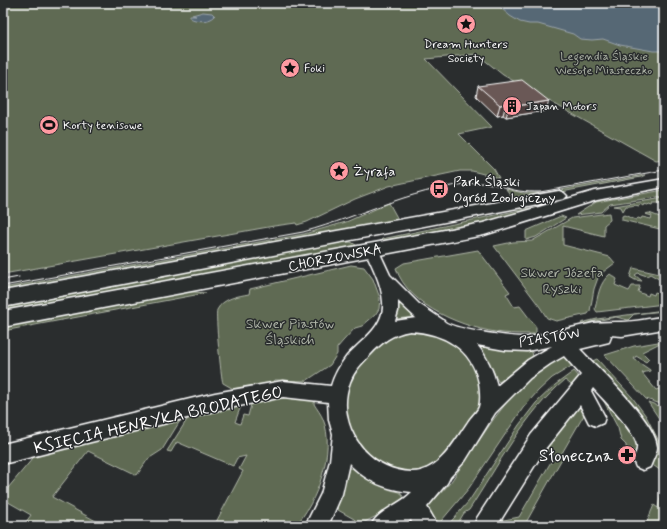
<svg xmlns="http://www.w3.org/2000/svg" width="667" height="529" font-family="Mynerve,sans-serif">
<rect width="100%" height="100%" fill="#2a2d2e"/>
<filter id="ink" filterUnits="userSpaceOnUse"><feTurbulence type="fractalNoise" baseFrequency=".025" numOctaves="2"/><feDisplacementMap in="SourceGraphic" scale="8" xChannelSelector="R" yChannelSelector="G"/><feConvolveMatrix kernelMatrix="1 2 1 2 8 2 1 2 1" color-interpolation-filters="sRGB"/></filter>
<g filter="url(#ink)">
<path fill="#5f6b52" stroke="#afb5a8" d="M3,3H664V160L656,161L503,75L477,54L426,59L492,127L459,134L494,169L499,178L472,171H460L389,186L355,199L307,222L297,225L296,223L274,226L3,274Z
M645,175L641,177L519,200L512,197L506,189L523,193H544Z
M664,190V196L610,204L601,212L576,215L596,202Z
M664,198V203H653L652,205L649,204L648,205L644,204L643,206L640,204L639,206C633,204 631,207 626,206L623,211L621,207L614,206Z
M389,203L400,223L3,294V288L304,234L346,222Z
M539,206L541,207L496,221L380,241L382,239Z
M609,213L610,220L604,225V236L563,226V245L610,257L615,263L599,275L594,289L590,311L588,314L556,321L547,318L540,307L494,246L513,242L532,241L572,218Z
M649,213L660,217L661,216L664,217V230L622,220V216L624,215L636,220L638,218L641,219L642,217L651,219L652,216L645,214Z
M561,216L566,218L536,237L526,240V231Z
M351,242L356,245V247L3,314V304L338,243Z
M478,250L510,292L506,294L514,307L520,306L536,327V332L534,334C523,334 513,334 503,333C466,329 408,307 396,268L404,263Z
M351,265L364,267L373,279L380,298L379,309L375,315L362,326L355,328L343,341L337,348V354L330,365L306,381L275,380L272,384L237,391L223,383C221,379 215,314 217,310C223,298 238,296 249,294L250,289Z
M633,268L664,275V282L650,274L647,276L638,273L635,275L642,281L635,280L630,277Z
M610,274L617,279L615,285L629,291L632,286H640L638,292L648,296L649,293L654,295L655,292L661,294L664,287V304L597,312L595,309C598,296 599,283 610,274Z
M184,291L206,293L3,331V325Z
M400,302L416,317L395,319L397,304Z
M664,310V311L634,314L628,320L616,317L590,322L587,327L585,328L581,323L597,319Z
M409,330H425L459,346L478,369L481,396L478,408L444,457L436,465L417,473H405L382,467L357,445L344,414L347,385L357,368L383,340Z
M658,342L664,346V349L658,344L642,352L649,359L646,362L636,356L634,359L650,370V371L642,373L656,390L664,387V391L659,393L664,398V405L646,399L605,355L634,346Z
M478,344L527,350L532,352L533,357L499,382L496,378L493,370Z
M562,355L568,357L575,364L552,378L538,391L523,408L469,488L437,526L424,511L450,483L493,420L514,393L526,380Z
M597,359L632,397L646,416L664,451V526H645L654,505L658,508L661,491L660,470L651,464L588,363Z
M574,371L580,378L574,387L565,380C524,414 498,466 469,510L464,513L456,526H447L469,501L519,425L536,403L555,385Z
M599,392L602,393L640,442L635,454L626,447V445L621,440L618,428Z
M283,395L315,399L314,404C317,409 321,414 323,419C336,450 317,503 295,526H214L243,471L239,469L246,456L237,458L233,466L177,442L171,452L167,451L190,415L242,403L235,422L240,424L243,415L248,416L252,401Z
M648,402L664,408V426Z
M578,403L582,404L584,415L562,453L564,455L524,526H501L498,523L499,521L519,517L552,460L546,445Z
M183,416L162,450L148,459L137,475L88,451L52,497L105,526H23L31,515L3,499V494L38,452Z
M349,468H352C368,478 380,489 400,492L404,498L402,503L359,525L354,519L338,510L337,507Z"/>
<path fill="#576774" stroke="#9aa4ac" d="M501,3H664V51H653L620,45L603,39L592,40L580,39L573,34L538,24H529L520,22L510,16L501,8Z
M203,12L212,13L215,16C210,22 197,22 190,18V16H196L192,15Z"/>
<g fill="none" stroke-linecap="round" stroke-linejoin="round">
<g stroke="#fff" stroke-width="3">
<path id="minor" d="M372,245L377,247L390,275L419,304L443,320C447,329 515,338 528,337C550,334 572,327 594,323C604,322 612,322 621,322C635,322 650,318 664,317V329L622,336L610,335L611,337L609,342L580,349C598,369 656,421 657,447C657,453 652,461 650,467L643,470L636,467L633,460C635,455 638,450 637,445C635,431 603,399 593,388L591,391L605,417L603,423L596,426L589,423L580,405L545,449L497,526H474L477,518L531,435L581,375L564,356L550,364L530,378L495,413L465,461L450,477L447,483L427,507L438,526H414L411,520L402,526H371C378,510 400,505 412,492C387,490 366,482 349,463L342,494L328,526H305L321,494L330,461L333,434L329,420L328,402L283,397L215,411L3,464V444L215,393L283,381L331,386C334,375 340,365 347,356C361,340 385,327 383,302C382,284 372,266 365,250L367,247ZM398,301L416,318L395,321L398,311ZM410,331C443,333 472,348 479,383C480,389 481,400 479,407C477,412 471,417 468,422C455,441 439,472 412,472C367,471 334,424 350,382C354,371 362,363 370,355C382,342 392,334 410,331ZM477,345L505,350L527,351L552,346L528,360L497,386C493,370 487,357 477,345Z"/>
</g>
<g stroke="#fff" stroke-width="3">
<path id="major" d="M664,179V187L597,200L484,235L3,327V311L483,223L595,191Z
M559,191L564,193L567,196L564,199L3,307V291Z"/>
</g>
<use href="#minor" fill="#2a2d2e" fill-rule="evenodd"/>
<use href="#major" fill="#2a2d2e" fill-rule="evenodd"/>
<path stroke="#fff" stroke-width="1" d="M3,280L19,277
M3,286L303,232C363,216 420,184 483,183C494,183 507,189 519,191C526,192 533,192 540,192L664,170"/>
</g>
<path fill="#5c4d4a" stroke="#fff" d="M478,86L545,111L506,117L503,115L497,116L476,96Z"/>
<path fill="#4b3e3c" stroke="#fff" d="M549,101L545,111L506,117L509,107Z
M506,104L503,115L497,116L500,105Z"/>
<path fill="#6b5956" stroke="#fff" d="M522,80L549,101L509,107L506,104L500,105L478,86Z"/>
</g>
<defs>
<g id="sight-disc" transform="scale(1)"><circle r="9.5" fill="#ff9aa2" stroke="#2a2d2e"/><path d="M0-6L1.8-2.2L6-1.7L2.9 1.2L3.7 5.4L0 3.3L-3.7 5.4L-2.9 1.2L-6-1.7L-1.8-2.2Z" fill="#111"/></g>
<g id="building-disc" transform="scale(1)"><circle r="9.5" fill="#ff9aa2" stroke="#2a2d2e"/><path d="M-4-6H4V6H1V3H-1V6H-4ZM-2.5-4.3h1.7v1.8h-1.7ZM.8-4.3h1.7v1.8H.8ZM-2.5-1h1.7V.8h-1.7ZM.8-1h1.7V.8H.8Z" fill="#111"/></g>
<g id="stadium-disc" transform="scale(1)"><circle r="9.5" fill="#ff9aa2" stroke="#2a2d2e"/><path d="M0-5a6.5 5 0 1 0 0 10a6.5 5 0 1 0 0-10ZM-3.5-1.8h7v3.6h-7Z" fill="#111"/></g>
<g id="bus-disc" transform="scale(1)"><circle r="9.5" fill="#ff9aa2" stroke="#2a2d2e"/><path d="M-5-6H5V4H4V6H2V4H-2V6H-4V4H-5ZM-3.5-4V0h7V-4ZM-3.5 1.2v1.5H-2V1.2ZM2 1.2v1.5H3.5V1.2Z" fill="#111"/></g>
<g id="pharmacy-disc" transform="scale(1)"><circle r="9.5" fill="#ff9aa2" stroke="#2a2d2e"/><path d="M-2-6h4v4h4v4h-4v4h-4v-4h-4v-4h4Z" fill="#111"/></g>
</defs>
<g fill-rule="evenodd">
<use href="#sight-disc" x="466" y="24"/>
<use href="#sight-disc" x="290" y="68"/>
<use href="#building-disc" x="512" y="106"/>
<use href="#stadium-disc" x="49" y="125"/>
<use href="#sight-disc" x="339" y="171"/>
<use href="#bus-disc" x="439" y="189"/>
<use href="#pharmacy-disc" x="627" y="455"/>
</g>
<g text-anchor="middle" stroke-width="3" stroke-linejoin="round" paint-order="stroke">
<g font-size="12" fill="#fff" stroke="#2a2d2e" text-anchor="start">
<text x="466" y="48" text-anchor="middle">Dream Hunters<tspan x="466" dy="14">Society</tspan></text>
<text x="304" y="72">Foki</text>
<text x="526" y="110">Japan Motors</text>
<text x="63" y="129">Korty tenisowe</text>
</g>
<g font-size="12" fill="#afb5a8" stroke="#2a2d2e">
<text x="604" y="60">Legendia Śląskie<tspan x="604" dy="14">Wesołe Miasteczko</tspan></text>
</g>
<g font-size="14" fill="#fff" stroke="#2a2d2e" text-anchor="start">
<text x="353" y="176">Żyrafa</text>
<text x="453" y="186">Park Śląski<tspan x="453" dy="16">Ogród Zoologiczny</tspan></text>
</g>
<g font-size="14" fill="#fff" stroke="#2a2d2e">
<text transform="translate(335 257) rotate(-11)" y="5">CHORZOWSKA</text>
<text transform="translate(549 337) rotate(-9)" y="5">PIASTÓW</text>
</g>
<g font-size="14" fill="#afb5a8" stroke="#2a2d2e">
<text x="562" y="277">Skwer Józefa<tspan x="562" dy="16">Ryszki</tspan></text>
<text x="290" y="328">Skwer Piastów<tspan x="290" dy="16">Śląskich</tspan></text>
</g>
<g font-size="17" fill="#fff" stroke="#2a2d2e">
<text transform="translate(158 419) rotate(-13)" y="6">KSIĘCIA HENRYKA BRODATEGO</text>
</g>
<g font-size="17" fill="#fff" stroke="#2a2d2e" text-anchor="end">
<text x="613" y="461">Słoneczna</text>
</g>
</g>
<rect width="667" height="529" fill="none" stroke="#2a2d2e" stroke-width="16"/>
<rect x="8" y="8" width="651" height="513" fill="none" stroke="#fff" stroke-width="1.5" filter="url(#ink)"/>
</svg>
